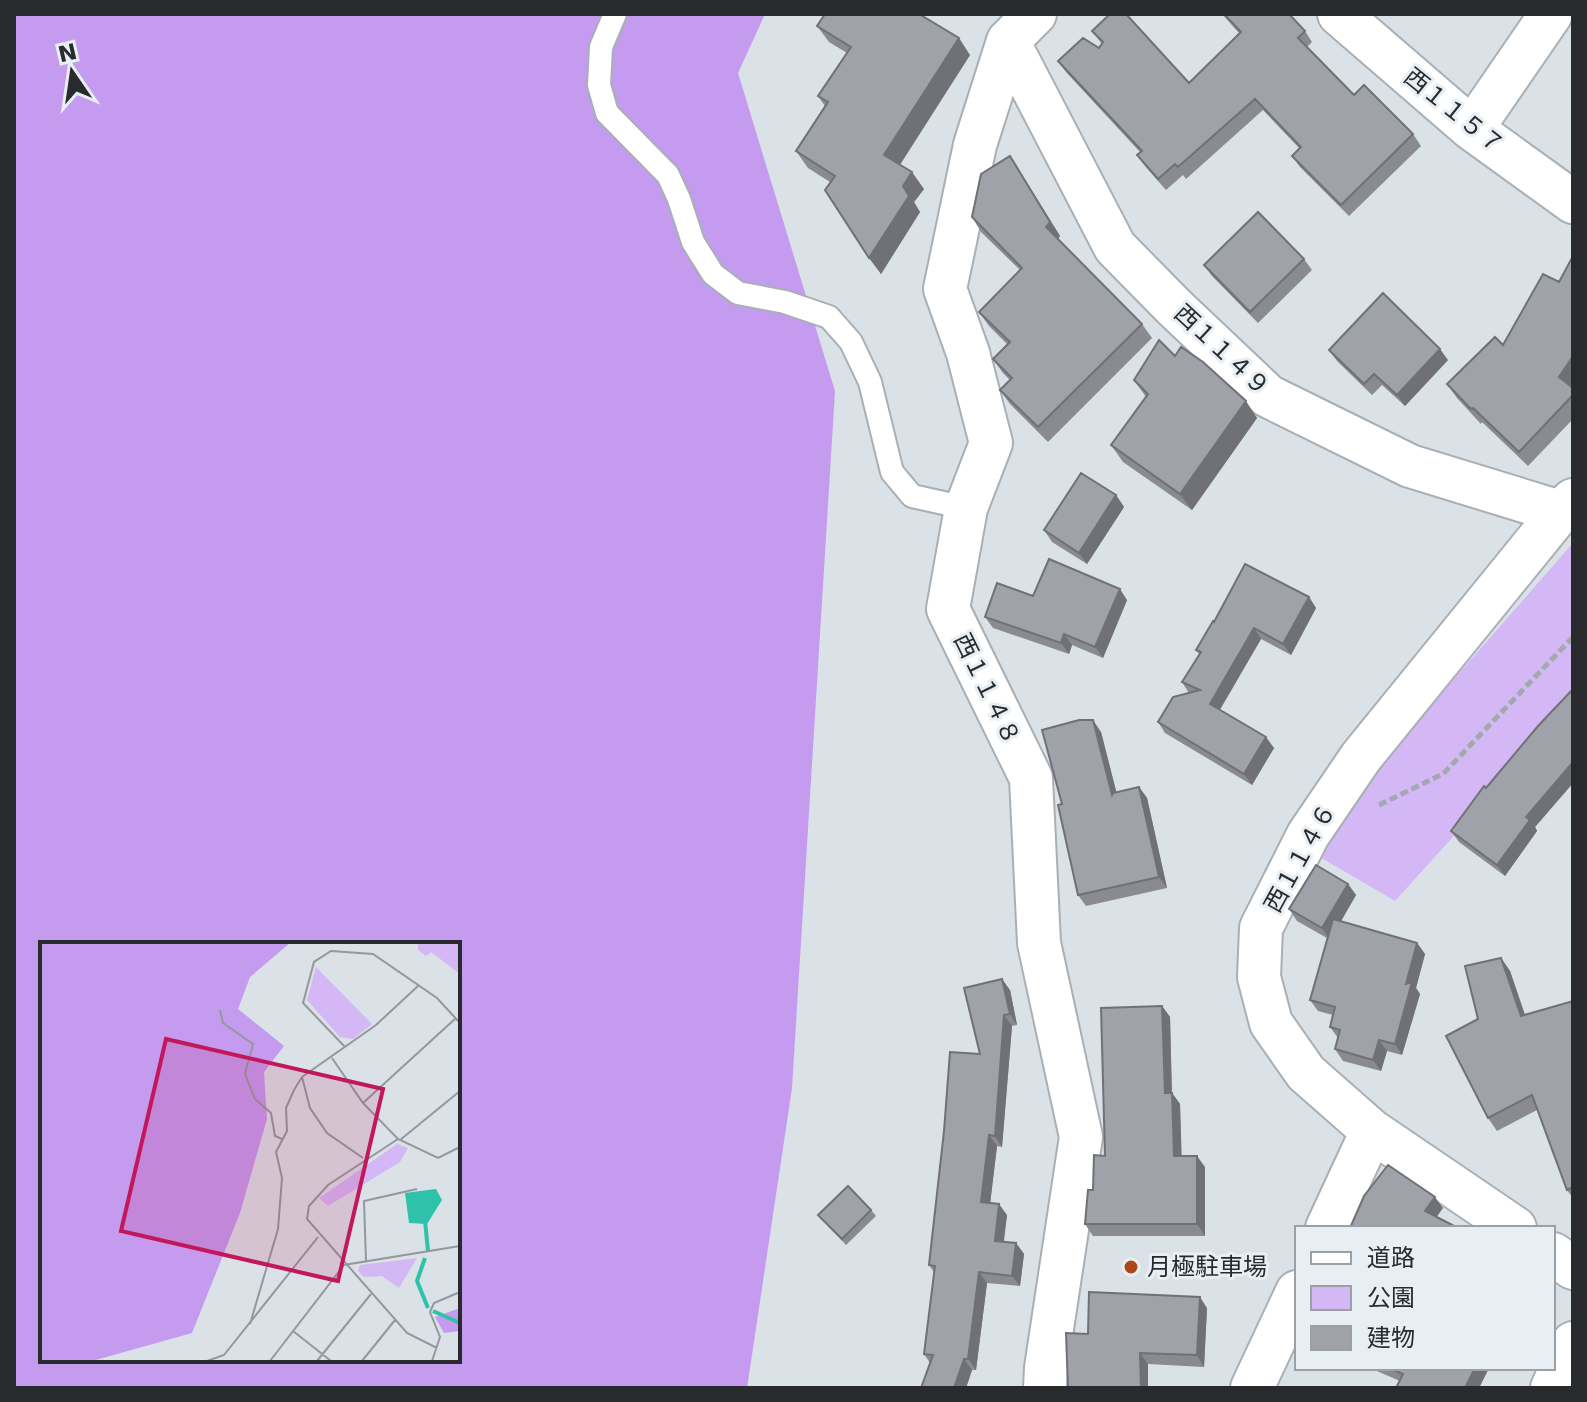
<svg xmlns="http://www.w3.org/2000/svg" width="1587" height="1402" font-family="'DejaVu Sans','Noto Sans JP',sans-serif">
<rect width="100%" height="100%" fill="#dae1e7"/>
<path fill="#d4b7f5" d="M1573,543V704L1395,901L1320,857L1347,801Z"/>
<path fill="#c49bef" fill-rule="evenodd" d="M14,14H765L738,73L835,391L792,1088L747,1388H14ZM42,944H458V1360H42Z"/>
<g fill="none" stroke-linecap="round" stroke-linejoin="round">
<g stroke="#a8afb5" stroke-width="26">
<path id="lane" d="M615,14L601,47L599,85L607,113L668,175L679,199L693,242L713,274L738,293L785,302L829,317L851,342L870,382L892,472L912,496L966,508"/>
</g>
<g stroke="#a8afb5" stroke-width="46">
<path id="street" d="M1035,14L1008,41L975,145L945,289L968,353L991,443L966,508L948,609L1031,778L1039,943L1081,1137L1046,1368L1045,1388
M1339,14L1472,129L1573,202
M1008,41L1115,247L1174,307L1268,396L1410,466L1560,512
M1472,129L1551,14
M1327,1228L1372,1131
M1515,1228L1372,1131L1306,1073L1271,1023L1259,977L1261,928L1308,835L1361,757L1560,512L1573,500
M1553,1254L1573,1268
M1252,1388L1297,1292
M1552,1388L1573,1343"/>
</g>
<path stroke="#a3a8ad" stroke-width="5" stroke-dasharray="8 4" stroke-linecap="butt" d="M1379,805L1443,774L1573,637"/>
<use href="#lane" stroke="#fff" stroke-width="22"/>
<use href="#street" stroke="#fff" stroke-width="42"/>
</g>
<path fill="#898b91" d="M1222,14H1289L1305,31L1312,42L1307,47L1354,95L1413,134L1421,146L1349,216L1300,167L1292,156L1299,148L1263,110L1186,179L1183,175L1166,190L1145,166L1137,155L1140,152L1066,72L1058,61L1099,48L1102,44L1092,31L1189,83L1239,33Z
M817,26L970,55L900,165L924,189L914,202L920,212L881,274L830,182L808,168L796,151L825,106L818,96L847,53L829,42Z
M1010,156L1060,236L1058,239L1142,324L1152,338L1048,442L1010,404L1000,390L1010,380L1003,373L993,359L1007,344L989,326L979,312L1020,270L981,232L972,217Z
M1304,259L1312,270L1258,323L1212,276L1204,265Z
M1503,345L1573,388V419L1528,466L1482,422L1481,424L1457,398L1447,384Z
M1329,350L1448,360L1405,406L1382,385L1372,395L1337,361Z
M1175,356L1257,418L1192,510L1123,462L1111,445L1146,397L1134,380Z
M1116,495L1124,507L1087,564L1052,542L1044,530Z
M1033,596L1127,600L1103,658L1072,645L1069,654L993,628L985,617Z
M1309,597L1316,608L1291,655L1261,639L1220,710L1274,748L1252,785L1165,733L1158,722L1189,693L1182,682L1199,654L1196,650L1214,622Z
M1573,689V783L1535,827L1537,831L1505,876L1459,842L1451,831L1486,788Z
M1101,732L1116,792L1139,787L1147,798L1167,888L1086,906L1078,895L1062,804Z
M1348,884L1356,895L1341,921L1417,943L1425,954L1416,988L1420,994L1402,1055L1387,1051L1381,1071L1343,1061L1335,1049L1338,1038L1330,1027L1333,1015L1318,1011L1310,1000L1327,938L1297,921L1289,909Z
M1501,958L1510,971L1525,1015L1573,1001V1198L1567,1190L1537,1110L1497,1131L1488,1118L1478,1019Z
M1010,990L1017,1025L1012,1026L1002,1147L997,1146L990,1203L1007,1215L1004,1242L1016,1243L1024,1254L1020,1286L987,1283L976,1370H972L966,1388H921L930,1363L924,1354L934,1272L929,1265L980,1054Z
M1162,1006L1170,1017L1172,1093L1180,1104L1181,1156L1205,1167V1236H1093L1085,1224L1093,1190Z
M871,1210L876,1216L846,1245L818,1215Z
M1207,1308L1204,1367L1148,1364L1088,1334Z
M1370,1368H1489L1479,1388L1400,1381Z"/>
<path fill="#6f7176" d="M959,38L970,55L895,172L884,155Z
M1010,156L1060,236L1056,241L1046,227Z
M912,172L924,189L914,202L920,212L881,274L869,258L903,186Z
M1440,349L1448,360L1405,406L1397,395Z
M1573,356V386L1569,391L1559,377Z
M1246,401L1257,418L1192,510L1180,494Z
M1116,495L1124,507L1087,564L1079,553Z
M1120,589L1127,600L1103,658L1095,647Z
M1309,597L1316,608L1291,655L1283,644Z
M1254,628L1261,639L1217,714L1210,704Z
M1064,634L1072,645L1069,654L1061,643Z
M1093,720L1101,732L1120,806L1112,795Z
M1266,737L1274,748L1252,785L1244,774Z
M1573,762V783L1535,827L1537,831L1505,876L1497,865L1526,817Z
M1139,787L1147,798L1167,888L1159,877Z
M1348,884L1356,895L1330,940L1322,928Z
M1417,943L1425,954L1416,988L1420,994L1402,1055L1395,1044L1406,984Z
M1501,958L1510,971L1530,1030L1521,1016Z
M1002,979L1010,990L1017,1025L1010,1014Z
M1162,1006L1170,1017L1172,1104L1165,1093Z
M1004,1015L1012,1026L1002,1147L995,1136Z
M1379,1040L1387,1051L1381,1071L1373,1060Z
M1172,1093L1180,1104L1182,1167L1174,1156Z
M989,1135L997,1146L989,1213L981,1202Z
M1197,1156L1205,1167V1236L1197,1224Z
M1435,1197L1443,1208L1433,1222L1425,1211Z
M999,1204L1007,1215L1002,1252L995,1241Z
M1016,1243L1024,1254L1020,1286L1012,1276Z
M979,1272L987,1283L976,1370L968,1359Z
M1200,1297L1207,1308L1204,1367L1197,1355Z
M1140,1353L1148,1364V1388H1141Z
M964,1359L972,1370L966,1388H954Z
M1475,1368H1489L1479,1388H1465Z"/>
<path fill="#9fa2a9" stroke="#6f7176" stroke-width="2" d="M825,14H919L959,38L884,155L912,172L903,186L909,196L869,258L825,190L835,176L796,151L828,102L818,96L851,47L817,26Z
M1110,14H1126L1189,83L1241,32L1224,14H1289L1305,31L1298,38L1354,95L1364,85L1413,134L1341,205L1292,156L1301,147L1255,99L1178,167L1175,164L1158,179L1137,155L1142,151L1058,61L1083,38L1099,48L1103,42L1092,31Z
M1010,156L1050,222L1046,227L1142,324L1038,427L1000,390L1012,378L993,359L1010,342L979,312L1022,268L972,217L981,174Z
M1258,212L1304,259L1250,312L1204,265Z
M1573,256V356L1559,377L1573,388V395L1519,452L1473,408L1471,409L1447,384L1495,337L1503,345L1543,274L1559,282Z
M1383,293L1440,349L1397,395L1374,374L1364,384L1329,350Z
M1159,340L1175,356L1181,347L1203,362L1246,401L1180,494L1111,445L1148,394L1134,380Z
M1081,473L1116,495L1079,553L1044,530Z
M1049,559L1120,589L1095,647L1064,634L1061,643L985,617L997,583L1033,596Z
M1245,564L1309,597L1283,644L1254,628L1210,704L1266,737L1244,774L1158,722L1173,697L1200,690L1182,682L1201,652L1196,650L1213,621L1214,622Z
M1573,689V762L1526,817L1530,820L1497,865L1451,831L1484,786L1486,788L1538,726Z
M1079,720H1093L1112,795L1113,793L1139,787L1159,877L1078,895L1058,805L1062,804L1042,730Z
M1316,865L1348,884L1322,928L1289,909Z
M1333,919L1417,943L1406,984L1412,982L1395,1044L1379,1040L1373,1060L1335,1049L1340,1030L1330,1027L1335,1007L1310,1000Z
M1501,958L1521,1016L1573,1001V1187L1567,1190L1532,1095L1488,1118L1446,1036L1478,1019L1465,966Z
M1002,979L1010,1014L1004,1015L995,1136L989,1135L981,1202L999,1204L995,1241L1016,1243L1012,1276L979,1272L968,1359H964L954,1388H921L933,1355L924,1354L935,1266L929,1265L944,1131L950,1052L980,1054L964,988Z
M1162,1006L1165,1093H1172L1174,1156H1197V1224H1085L1088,1190H1093L1094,1155L1105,1156L1101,1008Z
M1388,1165L1435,1197L1425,1211L1458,1228H1350L1364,1196Z
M848,1186L871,1210L842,1239L818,1215Z
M1089,1292L1200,1297L1197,1355L1140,1353L1141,1388H1068L1066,1333L1088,1334Z
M1389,1368H1475L1465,1388H1396L1403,1374Z"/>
<circle fill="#ac471a" stroke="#e7eef4" stroke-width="3" cx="1131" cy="1267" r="8"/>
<g text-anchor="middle" stroke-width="6" stroke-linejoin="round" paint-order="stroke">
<g font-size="24" fill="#282a2d" stroke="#e7eef4">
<text transform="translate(1454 111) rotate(39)" y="8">西１１５７</text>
<text transform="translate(1222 350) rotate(43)" y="8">西１１４９</text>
<text transform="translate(987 689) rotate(64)" y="8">西１１４８</text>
<text transform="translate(1300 858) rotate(-61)" y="8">西１１４６</text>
</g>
<g font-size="24" fill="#282a2d" stroke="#e7eef4" text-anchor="start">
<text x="1147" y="1275">月極駐車場</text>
</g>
</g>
<g transform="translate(40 942)">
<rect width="420" height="420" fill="#dae1e7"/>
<path d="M378,1H420V32L391,10L386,14L378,8ZM276,25L332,82L313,97L300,95L267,58ZM357,202L368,206L360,220L288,264L279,256ZM377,316L359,346L342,334L324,335L318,329L320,323Z" fill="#d4b7f5"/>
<path d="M0,1H250L210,35L198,67L244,104L224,130L227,177L200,271L152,391L52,419H0ZM420,366V389L404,391L395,375Z" fill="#c49bef"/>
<path d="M396,247L402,258L387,282L369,281L365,251Z" fill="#2fc2aa"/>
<path fill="none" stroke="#2fc2aa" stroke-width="4" d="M385,279L388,309M385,316L377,339L388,366M393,369L420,381"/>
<path fill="none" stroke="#93989d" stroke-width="2" d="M180,68L183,81L213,102L205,132L215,157L231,171L235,194L242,197M305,105L263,61L274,20L291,9L333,12L397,56L420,81M292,116L323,161L358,197L398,216L420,205M262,135L270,166L287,191L323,216M323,161L416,76M358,197L288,243L269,264L267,277L367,391L397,406M360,198L420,149M326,319L324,259L377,247M210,382L238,287L242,236L236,210L247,189L246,166L254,148L262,135L336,83L378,44M253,389L291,419M167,419L184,413L278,295M230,419L304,323L420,304M277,419L331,352M322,419L355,378M392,419L400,395L390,370L394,361L420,350"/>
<path fill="#c2185b" fill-opacity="0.15" stroke="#c2185b" stroke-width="4" d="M126,97L343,147L298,339L81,289Z"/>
<rect width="420" height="420" fill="none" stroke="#282a2d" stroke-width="4"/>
</g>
<rect width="1587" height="1402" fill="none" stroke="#282a2d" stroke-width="32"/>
<rect x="1295" y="1226" width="260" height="144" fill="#e7eef4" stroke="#9ba0a4" stroke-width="2"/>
<rect x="1311" y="1252" width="40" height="12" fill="#ffffff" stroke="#9ba0a4" stroke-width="2"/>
<text x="1367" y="1266" font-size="24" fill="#282a2d">道路</text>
<rect x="1311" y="1286" width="40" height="24" fill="#d4b7f5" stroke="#9ba0a4" stroke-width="2"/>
<text x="1367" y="1306" font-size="24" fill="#282a2d">公園</text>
<rect x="1311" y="1326" width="40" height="24" fill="#9fa2a9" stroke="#9ba0a4" stroke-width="2"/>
<text x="1367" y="1346" font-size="24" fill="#282a2d">建物</text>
<g transform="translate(72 72) rotate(347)" stroke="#e7eef4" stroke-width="6" paint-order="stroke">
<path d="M0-6L14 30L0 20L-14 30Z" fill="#282a2d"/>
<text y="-12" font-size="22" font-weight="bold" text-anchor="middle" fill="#282a2d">N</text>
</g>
</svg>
